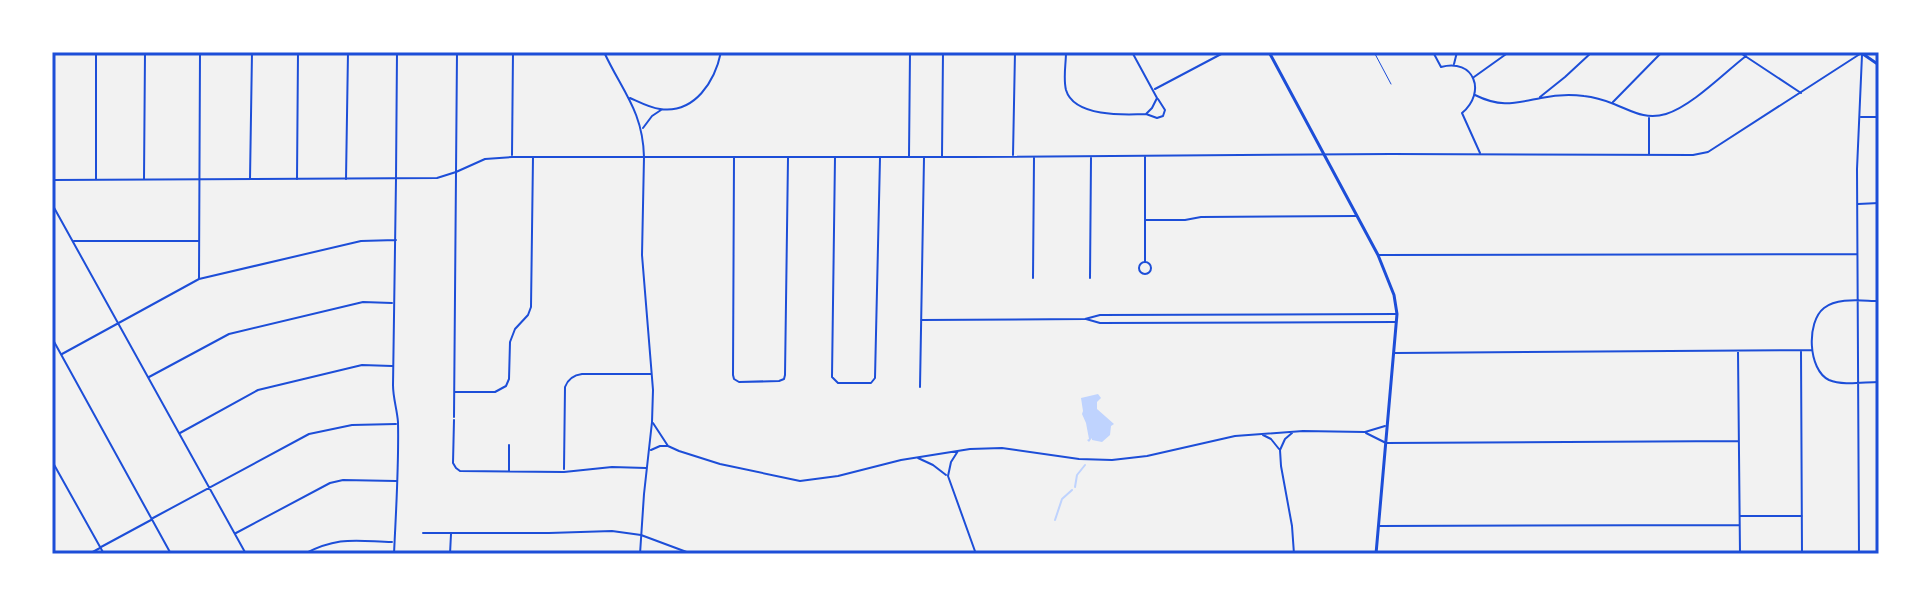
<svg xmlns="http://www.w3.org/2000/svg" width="1931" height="606" font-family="'Noto Sans',sans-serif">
<rect width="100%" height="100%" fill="#f2f2f2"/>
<path fill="#bfd3fe" d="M1098,394L1101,398L1097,402V409L1114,424L1111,426L1110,435L1102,442L1092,440V438L1089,442L1087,440L1089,439L1086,423L1082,414L1083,411L1081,398Z"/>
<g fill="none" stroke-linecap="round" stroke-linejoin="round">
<path stroke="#bfd3fe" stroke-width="2" d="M1075,487L1077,475L1085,465
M1055,520L1062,499L1072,490"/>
<path stroke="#1d4ed8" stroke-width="1" d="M1374,52L1391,84"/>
<path stroke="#1d4ed8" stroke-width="2" d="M604,52C622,91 643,111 644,157
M1066,52C1066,64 1063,78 1066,90C1074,117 1124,115 1146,114L1152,108L1157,98L1132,52
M1433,52L1441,67C1474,58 1487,92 1462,113L1480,153
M1739,52L1801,93
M1454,64L1457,52
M1474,77L1509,52
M1155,89L1225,52
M1475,95C1501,108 1515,103 1541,98C1555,95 1570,94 1584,96C1594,97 1604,100 1614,104C1632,111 1645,120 1666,114C1692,106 1724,73 1746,56
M1540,97L1565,77L1592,52
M630,98C639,102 650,108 660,109C695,114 715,81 721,52
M1613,102L1662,52
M1146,114L1157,118L1163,116L1165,110L1158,99
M1861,117H1879
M1649,118V154
M643,128L652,116L661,110
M512,155L513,52
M1013,155L1015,52
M909,156L910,52
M942,156L943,52
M734,157L733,375L734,379L739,382L779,381L784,379L785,375L788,158
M835,157L832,377L838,383H871L875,378L880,158
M96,179V52
M144,179L145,52
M250,179L252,52
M297,179L298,52
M346,179L348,52
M52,204L246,554
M1858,204L1879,203
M1145,220H1185L1201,217L1356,216
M74,241H199
M1379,255L1857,254
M1145,261V157
M1139 268a6 6 0 1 1 12 0a6 6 0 1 1-12 0Z
M199,278L200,52
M1033,278L1034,158
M1090,278L1091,158
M1879,301C1862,301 1838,297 1824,308C1806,322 1808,370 1829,380C1843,386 1864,382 1879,382
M1086,319L1100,323L1395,322
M921,320L1085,319L1100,315L1396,314
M1738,352L1740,554
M1801,352L1802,554
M1395,353L1812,350
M62,354L199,279L361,241L396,240
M149,377L229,334L363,302L392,303
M920,387L924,158
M455,392H495L506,386L509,379L510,342L515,329L528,315L531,307L533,157
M454,417L457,52
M454,420L453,463L456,468L460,471L564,472L612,467L646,468
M653,423L668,446L679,451L720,464L800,481L838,476L901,460L970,449L1002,448L1079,459L1112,460L1147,456L1235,436L1303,431L1365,432L1385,426
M180,433L258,390L362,365L392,366
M1292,433L1285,439L1280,450L1281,466L1292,526L1294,554
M1366,433L1386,443L1739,441
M1263,435L1271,439L1279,449
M509,445V471
M651,450L660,446H667
M958,451L951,462L948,476L976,554
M918,458L933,465L946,475
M564,469L565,387C568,379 574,375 582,374H651
M1740,516H1802
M153,518L309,434L352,425L396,424
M1379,526L1739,525
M236,533L330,483L343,480L396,481
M423,533H549L612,531L641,535L692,554
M89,554L100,548
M304,554C339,536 355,541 392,542
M394,554C396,510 399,466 398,422C397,409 393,398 393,385L396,179
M450,554L451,534
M1859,554L1857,169L1862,55"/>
<path stroke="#1d4ed8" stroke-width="2" d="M396,178L397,52
M52,180L437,178L456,172L485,159L512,157H970L1391,154L1693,155L1708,152L1863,52
M52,338L171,554
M52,461L104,554
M101,547L151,520
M640,554L644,494L652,422L653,390L642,255L644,157"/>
<path stroke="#1d4ed8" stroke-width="3" d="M1269,52L1378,255L1394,295L1397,314L1376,554
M1860,52L1879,65"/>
</g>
<rect width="1931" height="606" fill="none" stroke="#ffffff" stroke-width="108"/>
<rect x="54" y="54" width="1823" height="498" fill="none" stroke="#1d4ed8" stroke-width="3"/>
</svg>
